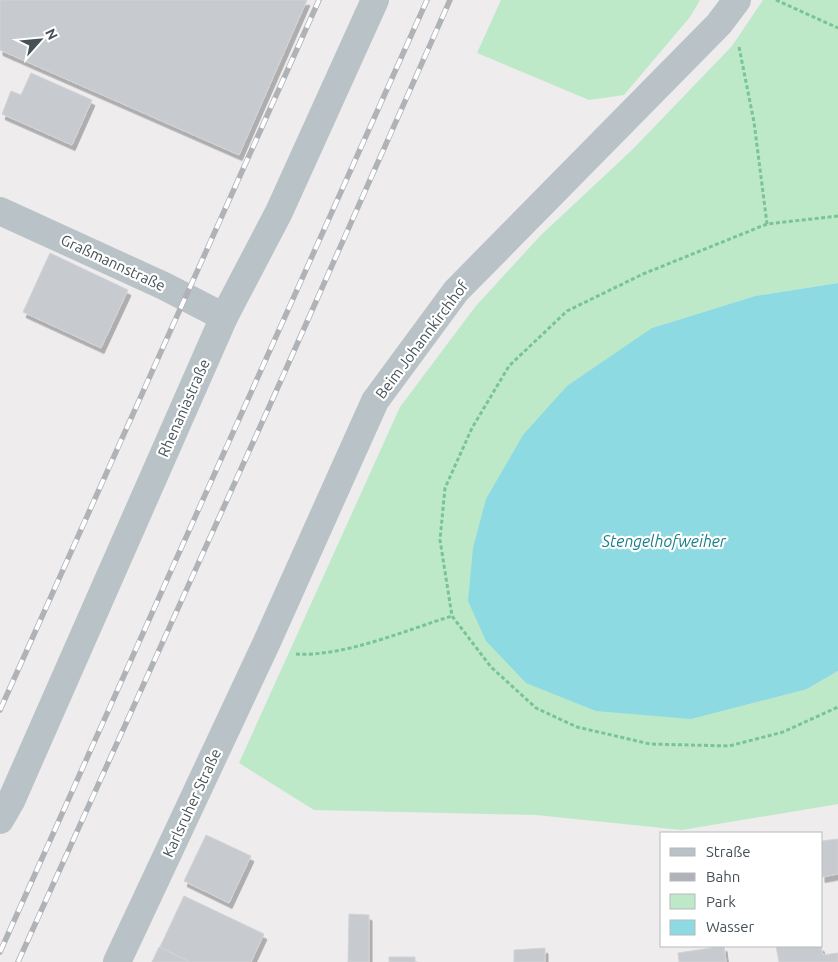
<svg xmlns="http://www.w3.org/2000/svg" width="838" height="962" font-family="Ubuntu,sans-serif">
<defs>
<filter id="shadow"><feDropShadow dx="3" dy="5.5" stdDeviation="0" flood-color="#0004"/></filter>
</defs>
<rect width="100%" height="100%" fill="#eeecec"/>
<path fill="#bde9c9" d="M501,0H700L690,17L624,95L589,100L477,53Z
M763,0H838V283L755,296L652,328L807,689L838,671V804L682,830L536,815L314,810L239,763L400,407L475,307L540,236L633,149L732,46Z"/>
<path fill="#8edae2" d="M838,283V671L807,689L691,719L596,711L526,683L486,641L468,601L473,548L486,499L523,435L567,386L652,328L755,296Z"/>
<path fill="#c7cace" stroke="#d0d3d7" filter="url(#shadow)" d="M0,0H307L239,155L0,50Z
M31,73L92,100L72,145L2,114L11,91L21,95Z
M50,253L128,290L101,348L23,312Z
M206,835L251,856L229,903L184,881Z
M838,839V874L822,877V841Z
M184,896L264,934L251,962H190L160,947Z
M349,914L369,915V962H348Z
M724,946L726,962H679L678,953Z
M776,946H821L823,955L838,953V962H779Z
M159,947L190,962H152Z
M545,948V962H514V950Z
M389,957H415V962H389Z"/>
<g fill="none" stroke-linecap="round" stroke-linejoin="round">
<path stroke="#79c496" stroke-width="3" stroke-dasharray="4 2.5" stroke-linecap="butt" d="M776,0L838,28
M739,47L754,122L767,224
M838,216L767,224L643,274L567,311L509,366L472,428L445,488L440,540L452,616L491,667L536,708L577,727L650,744L729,746L783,732L838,707
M296,654C344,657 406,630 452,616"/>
<path stroke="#b8c2c7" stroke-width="28" d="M0,211L164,286L224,317
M117,962L266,644L375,401L456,291L719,24L737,0"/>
<path stroke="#b8c2c7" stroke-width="28" d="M0,820L11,801L224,317L279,212L375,0"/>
<g stroke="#afb2b6" stroke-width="5.5">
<path id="rail" d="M0,710L319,0
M0,952L427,0
M18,962L274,396L450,0"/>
</g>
<use href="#rail" stroke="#fff" stroke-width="4" stroke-dasharray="11" stroke-linecap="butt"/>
</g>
<g text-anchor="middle" stroke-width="4.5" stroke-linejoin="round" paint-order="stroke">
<g font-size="15" fill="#465157" stroke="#fff">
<text transform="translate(113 263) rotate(25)" y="5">Graßmannstraße</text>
<text transform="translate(422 340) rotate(-53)" y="5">Beim Johannkirchhof</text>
<text transform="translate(184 408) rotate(-66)" y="5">Rhenaniastraße</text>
<text transform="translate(192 803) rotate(-65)" y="5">Karlsruher Straße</text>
</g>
<g font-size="16" font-style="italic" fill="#187f8a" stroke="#fff">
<text x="664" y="547">Stengelhofweiher</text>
</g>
</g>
<rect x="660" y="832" width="162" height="115" fill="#ffffff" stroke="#b5b9bc"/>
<rect x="670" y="848" width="25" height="8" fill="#b8c2c7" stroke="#b5b9bc"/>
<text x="706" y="857" font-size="15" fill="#465157">Straße</text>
<rect x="670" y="873" width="25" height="8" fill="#afb2b6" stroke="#b5b9bc"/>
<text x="706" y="882" font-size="15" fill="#465157">Bahn</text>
<rect x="670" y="894" width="25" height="15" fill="#bde9c9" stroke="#b5b9bc"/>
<text x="706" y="907" font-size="15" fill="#465157">Park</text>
<rect x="670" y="920" width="25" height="15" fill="#8edae2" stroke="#b5b9bc"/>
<text x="706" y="932" font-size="15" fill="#465157">Wasser</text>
<g transform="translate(40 40) rotate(63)" stroke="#ffffff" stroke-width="4" paint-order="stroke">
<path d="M0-4L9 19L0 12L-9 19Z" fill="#465157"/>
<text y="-8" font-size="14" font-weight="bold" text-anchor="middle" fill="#465157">N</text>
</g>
</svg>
